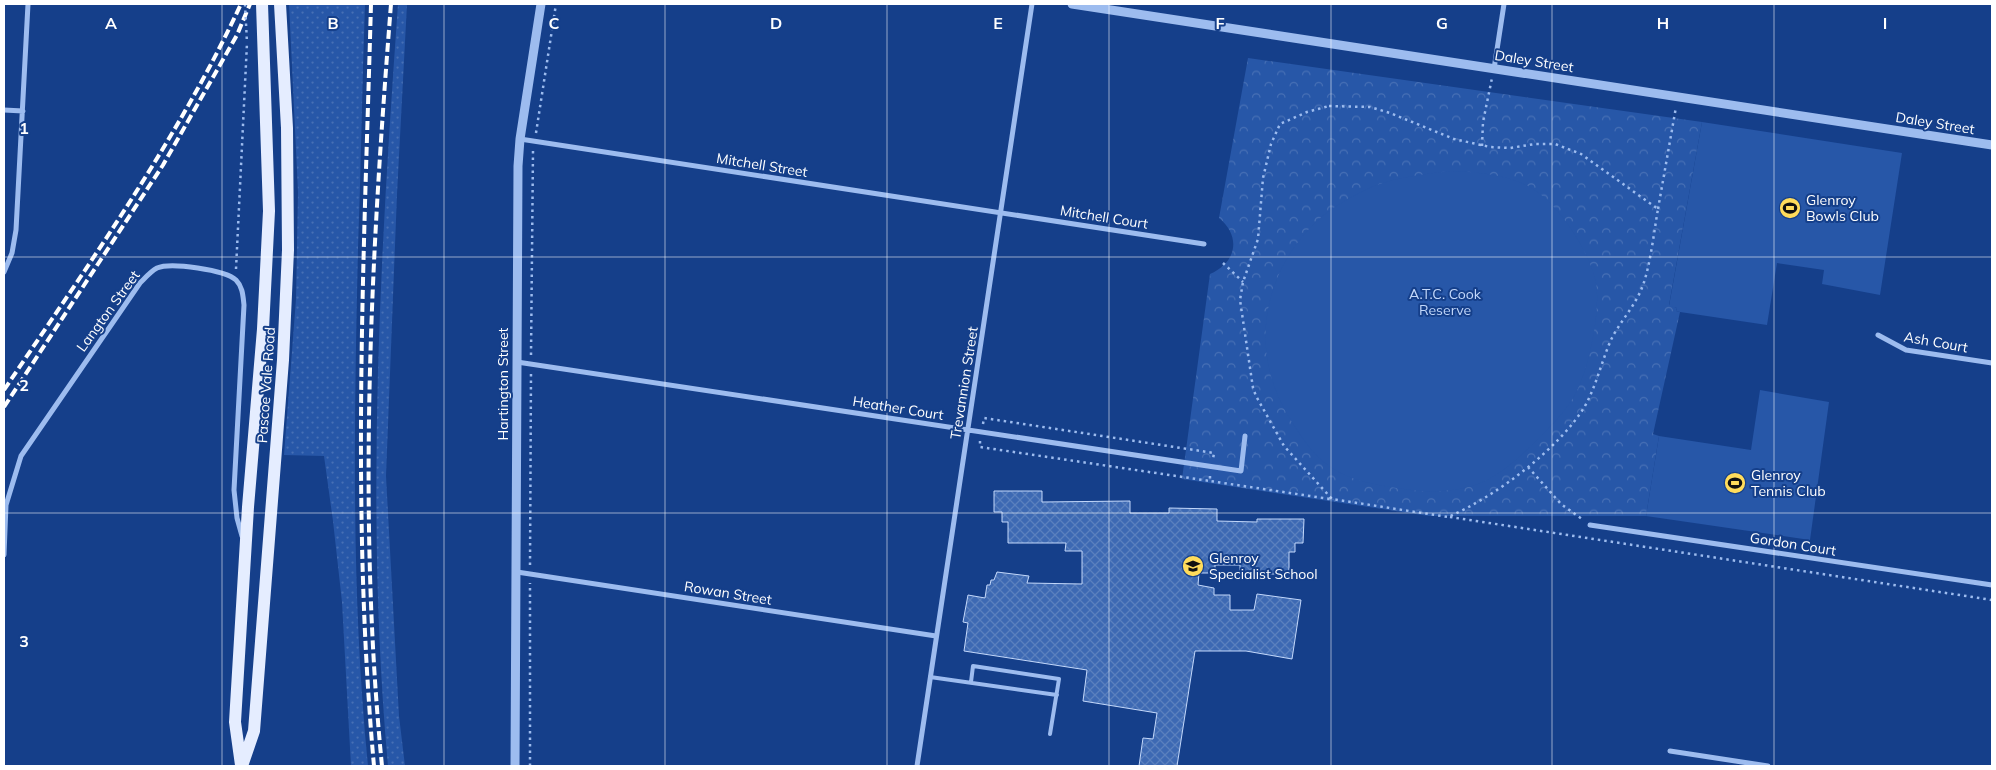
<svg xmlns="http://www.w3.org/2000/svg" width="1996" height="770" font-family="Mulish,sans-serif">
<defs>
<pattern id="grass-dots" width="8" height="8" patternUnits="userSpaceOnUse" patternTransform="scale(1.25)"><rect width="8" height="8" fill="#2757a8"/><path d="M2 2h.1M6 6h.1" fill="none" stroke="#4770b5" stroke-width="1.8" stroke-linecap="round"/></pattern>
<pattern id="park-crowns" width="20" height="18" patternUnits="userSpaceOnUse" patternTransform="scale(1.25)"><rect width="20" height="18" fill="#2757a8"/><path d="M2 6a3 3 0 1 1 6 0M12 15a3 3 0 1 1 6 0" fill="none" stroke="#4770b5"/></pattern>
<pattern id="building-cross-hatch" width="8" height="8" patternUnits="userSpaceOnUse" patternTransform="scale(1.25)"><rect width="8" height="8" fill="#3d69b3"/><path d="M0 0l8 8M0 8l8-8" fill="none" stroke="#5a80be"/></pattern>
</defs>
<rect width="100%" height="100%" fill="#153f8a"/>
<path fill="url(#grass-dots)" d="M289,4H365C362,86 361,167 358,249C354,421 351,595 368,766H351L342,602L333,521L324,456L284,455L296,299L298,192Z
M398,4H407L397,194L386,476L399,716L405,766H388C365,512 380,258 398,4Z"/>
<path fill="url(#park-crowns)" d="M1248,58L1702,122L1669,305L1677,308L1676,311L1680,312L1653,434L1659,436L1646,516H1429L1182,479L1210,274C1236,263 1242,237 1219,218Z"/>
<path fill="#2757a8" d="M1702,122L1902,153L1880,295L1822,284L1824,270L1777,263L1767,325L1680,312L1676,311L1677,308L1669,306Z
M1450,171C1475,172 1503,174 1526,185C1556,199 1590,251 1596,283C1601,312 1588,374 1573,398C1562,416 1546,431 1532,445C1515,462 1492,482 1468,487C1444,493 1421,492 1397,488C1363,483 1332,476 1310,448C1294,427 1278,402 1271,376C1255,320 1275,260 1317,221C1333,206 1354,195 1374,186C1397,177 1426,174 1450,171Z
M1760,390L1829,402L1810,540L1646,516L1659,436L1751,450Z"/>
<path fill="url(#building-cross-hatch)" stroke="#c3d8fb" d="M994,491H1042V502L1130,501V513H1169V508L1217,509V521L1257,522V519H1304L1303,543H1295V552H1289V574H1240V565H1215V573H1199L1198,585L1214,588V595H1230V610H1254L1257,594L1301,600L1292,659L1246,651H1195L1177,766H1139L1143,738L1153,739L1157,713L1083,701L1087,670L964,651L968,623L963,622L968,595L985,598L987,585H990L991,580H994L997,572L1029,576L1027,583L1082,584V551H1065L1066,543H1008V522H1002V512H994Z"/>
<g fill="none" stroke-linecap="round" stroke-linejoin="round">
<path stroke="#9dbcef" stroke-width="2.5" stroke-dasharray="2.5 4" stroke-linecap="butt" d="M1329,106L1370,107L1390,113L1454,139L1490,147L1510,148L1535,144H1555L1581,154L1658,209C1654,231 1650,270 1641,290C1633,309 1618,324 1610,342C1601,364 1596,386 1585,406C1559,449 1495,497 1448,517L1332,499L1284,446L1256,396L1253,388L1240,300L1243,282L1258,239L1263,178L1271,144L1280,124L1307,112Z
M536,133L556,4
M1482,146L1483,122L1492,78
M1658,209L1676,107
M1223,263L1243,282
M236,269L247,43
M531,355L533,151
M983,424L984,418L1214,453L1213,459
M980,441V447L1210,481
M1528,467L1561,504L1582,519
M1210,476V481L1330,499
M1450,517L1992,600
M530,565L531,373
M530,766V583"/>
<path stroke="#9dbcef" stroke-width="4" d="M930,677L1057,695
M971,682L973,666L1059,679L1050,734"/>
<path stroke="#9dbcef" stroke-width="5" d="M1494,69L1504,4
M4,110L23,111
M520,139L1204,244
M4,272L12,253L16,230L28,4
M1878,335L1906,350L1992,363
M517,362L1241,471L1245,436
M1590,525L1992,585
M4,555L6,505L21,456L140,283C145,278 151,271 157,268C171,262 225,270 236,280C243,287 243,297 244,305L234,490L237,518L242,536
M517,572L936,636
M1670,751L1768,766
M917,766L1032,4"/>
<path stroke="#9dbcef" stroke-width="9" d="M1072,4L1992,145
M515,766L518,166L520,139L541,4"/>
<path stroke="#e5edff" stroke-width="12" d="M241,765L235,722L248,507L263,329L269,211L262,4
M242,766L254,731L283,360L288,250L287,128L280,4"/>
<path stroke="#fff" stroke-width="4" stroke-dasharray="9 4" stroke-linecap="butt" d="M371,4C364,258 351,512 374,766
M4,390C88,265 177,141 241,4
M4,407L163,165L237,35L250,4
M382,766C357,513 371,257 391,4"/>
<path stroke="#9dbcef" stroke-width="2.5" stroke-dasharray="2.5 4" stroke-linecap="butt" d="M245,4L247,43"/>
</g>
<path fill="none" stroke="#fff" stroke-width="1" stroke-opacity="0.55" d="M222,4V766M444,4V766M665,4V766M887,4V766M1109,4V766M1331,4V766M1552,4V766M1774,4V766M4,257H1992M4,513H1992"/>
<defs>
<g id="stadium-disc" transform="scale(1.125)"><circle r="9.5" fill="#ffdc5b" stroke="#153f8a"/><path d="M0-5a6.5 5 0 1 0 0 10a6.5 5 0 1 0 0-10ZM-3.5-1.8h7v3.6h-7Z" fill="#111"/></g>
<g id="school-disc" transform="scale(1.125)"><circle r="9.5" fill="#ffdc5b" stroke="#153f8a"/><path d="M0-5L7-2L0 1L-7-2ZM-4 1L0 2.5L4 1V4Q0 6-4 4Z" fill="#111"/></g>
</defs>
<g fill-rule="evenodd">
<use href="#stadium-disc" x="1790" y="208"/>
<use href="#stadium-disc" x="1735" y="483"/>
<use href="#school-disc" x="1193" y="566"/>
</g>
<g text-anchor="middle" stroke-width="4" stroke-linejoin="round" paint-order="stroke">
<g font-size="14" fill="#fff" stroke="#153f8a">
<text transform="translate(1534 61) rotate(9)" y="5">Daley Street</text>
<text transform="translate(1935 123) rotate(9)" y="5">Daley Street</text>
<text transform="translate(762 165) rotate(9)" y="5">Mitchell Street</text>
<text transform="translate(1104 217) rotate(9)" y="5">Mitchell Court</text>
<text transform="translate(108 311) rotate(-54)" y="5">Langton Street</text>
<text transform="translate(1936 342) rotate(10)" y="5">Ash Court</text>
<text transform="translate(964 383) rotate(-81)" y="5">Trevannion Street</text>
<text transform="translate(503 384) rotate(-90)" y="5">Hartington Street</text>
<text transform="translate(266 385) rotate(-86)" y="5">Pascoe Vale Road</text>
<text transform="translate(898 408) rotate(9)" y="5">Heather Court</text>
<text transform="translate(1793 544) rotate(9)" y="5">Gordon Court</text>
<text transform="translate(728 593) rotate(9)" y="5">Rowan Street</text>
</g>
<g font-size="14" fill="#fff" stroke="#153f8a" text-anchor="start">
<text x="1806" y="205">Glenroy<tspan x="1806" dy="16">Bowls Club</tspan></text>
<text x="1751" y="480">Glenroy<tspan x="1751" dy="16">Tennis Club</tspan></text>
<text x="1209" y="563">Glenroy<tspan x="1209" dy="16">Specialist School</tspan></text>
</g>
<g font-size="14" fill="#c3d8fb" stroke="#153f8a">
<text x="1445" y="299">A.T.C. Cook<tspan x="1445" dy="16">Reserve</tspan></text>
</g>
</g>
<g font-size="16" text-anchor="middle" font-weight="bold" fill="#fff" stroke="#153f8a" stroke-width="4" stroke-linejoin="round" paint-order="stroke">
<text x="111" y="29">A</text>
<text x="333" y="29">B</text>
<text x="554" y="29">C</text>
<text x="776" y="29">D</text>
<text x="998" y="29">E</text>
<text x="1220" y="29">F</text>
<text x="1442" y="29">G</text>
<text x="1663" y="29">H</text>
<text x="1885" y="29">I</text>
<text x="24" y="134">1</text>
<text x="24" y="391">2</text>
<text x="24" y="647">3</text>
</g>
<rect width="1996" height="770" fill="none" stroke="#ffffff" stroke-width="10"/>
</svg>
